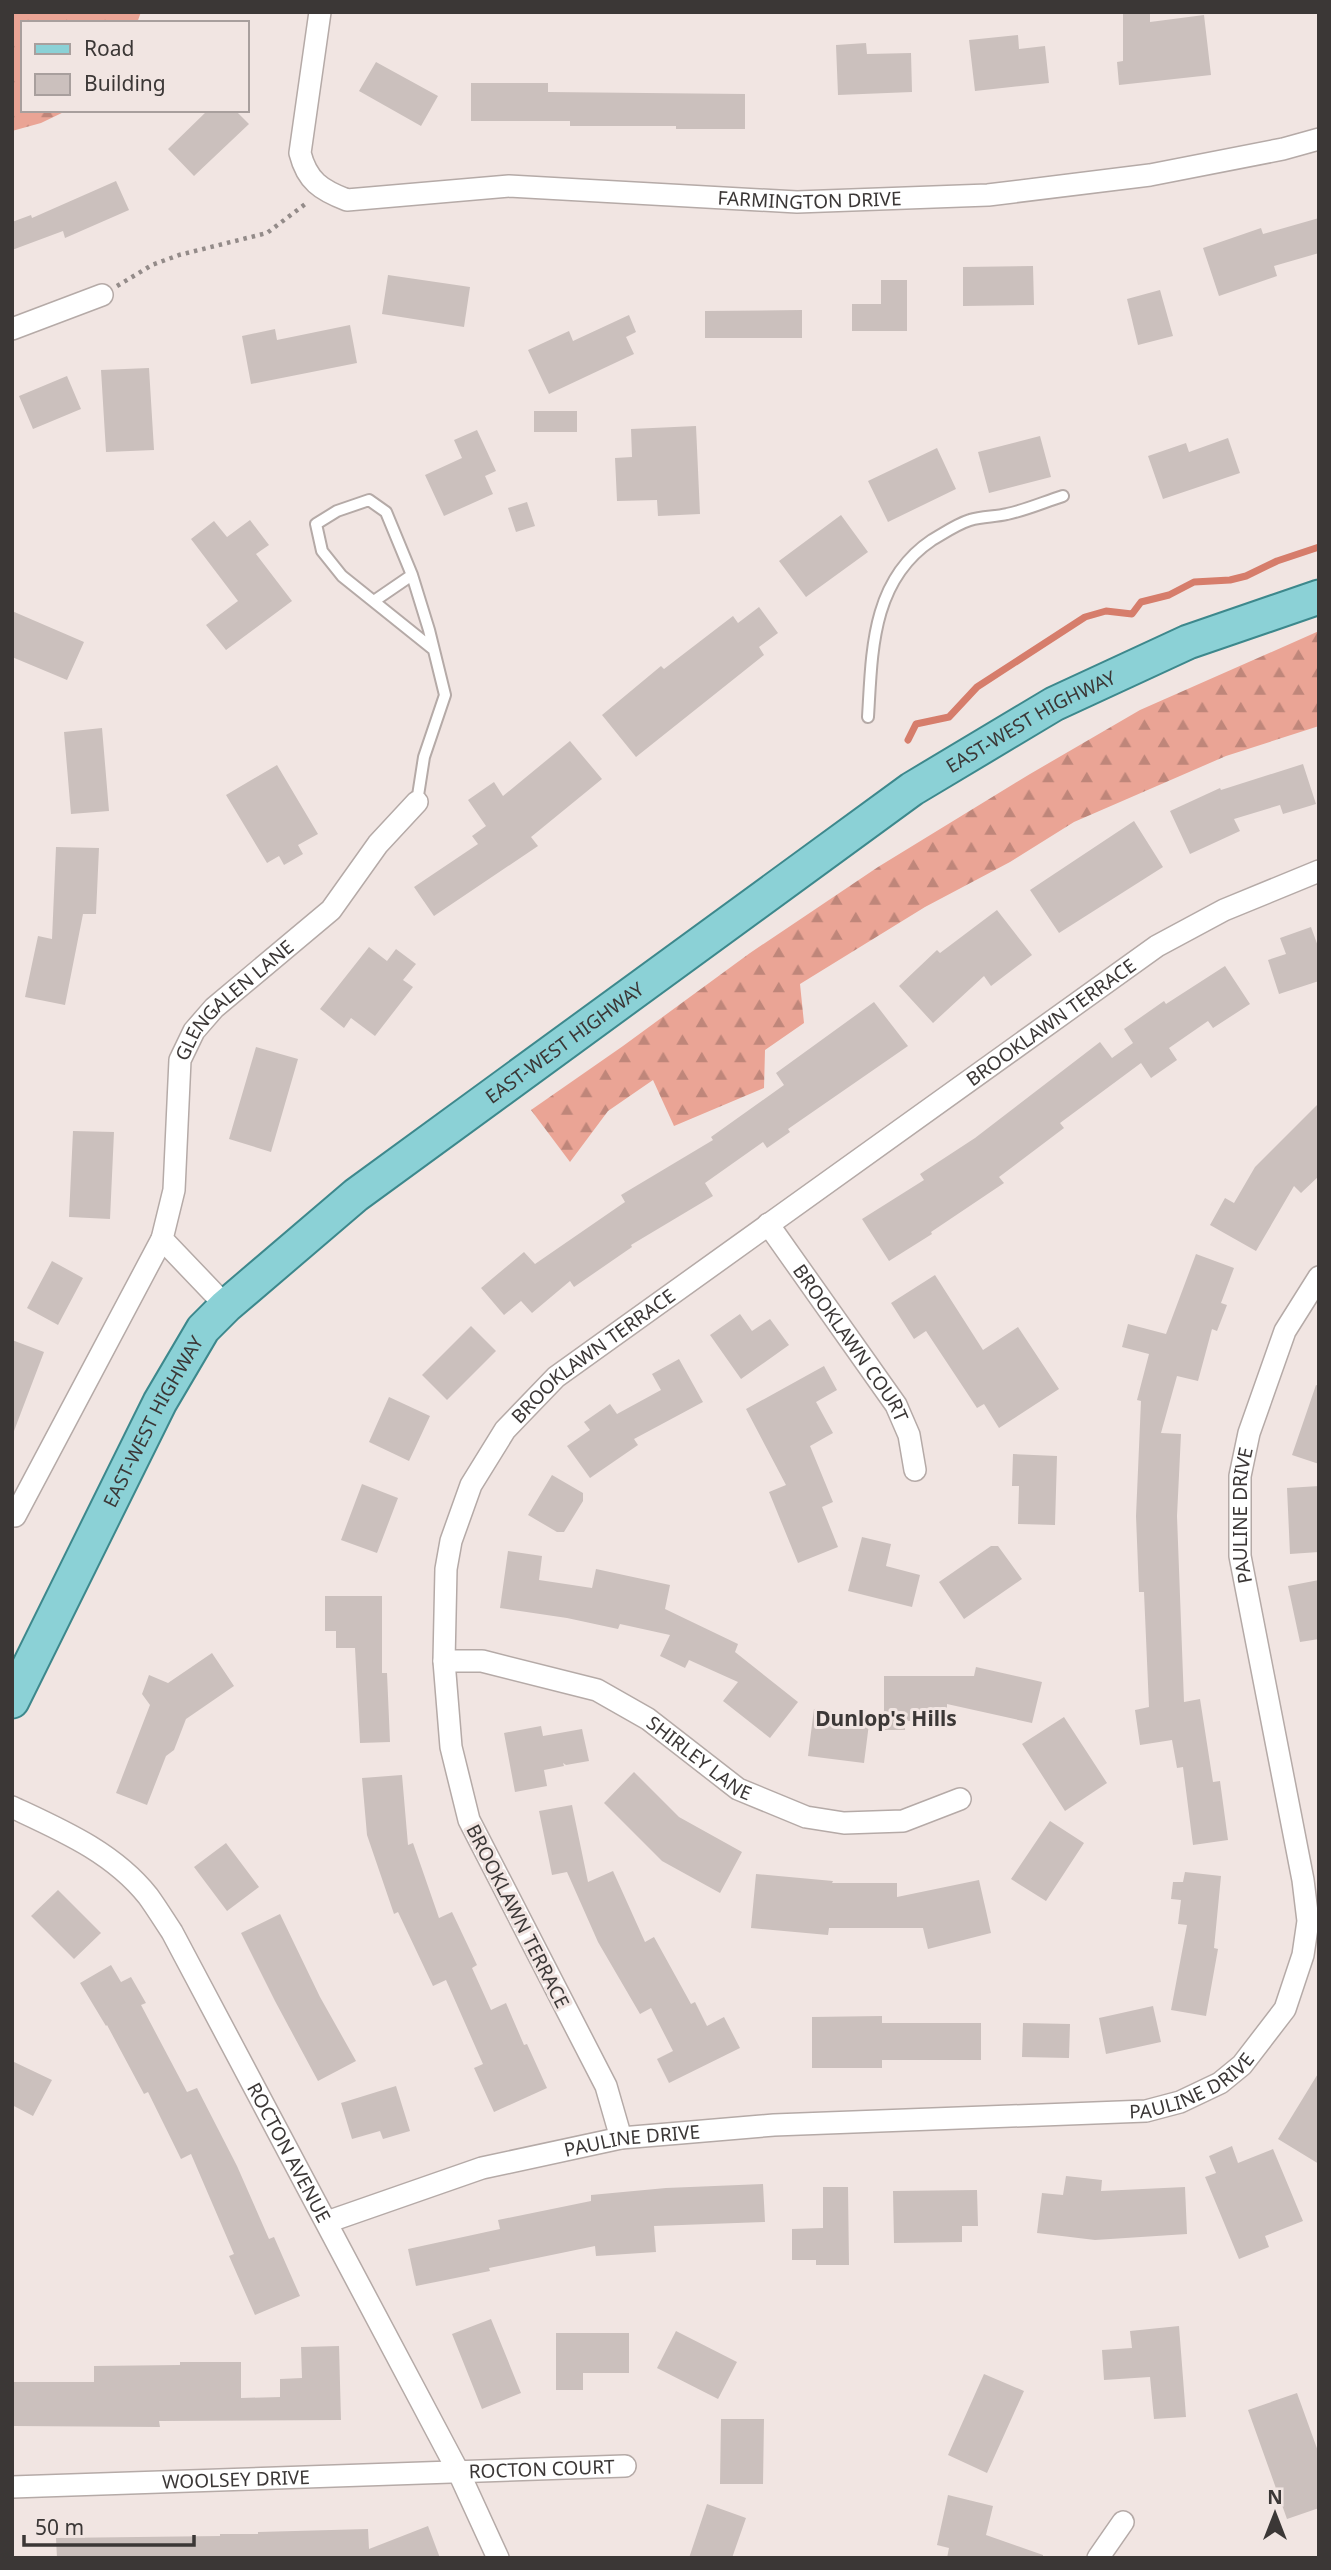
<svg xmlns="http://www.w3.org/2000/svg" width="1331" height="2570" font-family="'Noto Sans',sans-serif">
<defs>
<pattern id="forest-firs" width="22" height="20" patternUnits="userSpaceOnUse" patternTransform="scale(1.75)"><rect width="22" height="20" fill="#eaa495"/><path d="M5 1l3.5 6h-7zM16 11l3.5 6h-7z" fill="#bf867a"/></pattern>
</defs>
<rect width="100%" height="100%" fill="#f1e5e2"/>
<path fill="url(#forest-firs)" d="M12,12H141L137,23H23V110H68L41,123L12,131Z
M1319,631V726L1226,756L1074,822L1010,862L925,907L800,984L804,1023L765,1050L764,1088L674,1126L653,1080L608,1111L570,1162L531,1110L623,1046L750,953L878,867L1030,774L1140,710Z"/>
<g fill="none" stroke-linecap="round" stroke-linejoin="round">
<path stroke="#d67d6b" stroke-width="7" d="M908,740L916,724L949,717L977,687L1085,617L1106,611L1132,614L1141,602L1169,595L1194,582L1230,580L1246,576L1277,561L1319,547"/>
</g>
<path fill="#cbc0bd" d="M1123,12H1150V22L1204,15L1211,75L1119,85L1117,62L1123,61Z
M1018,35L1019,49L1045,46L1049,83L975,91L969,40Z
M866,43L867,54L911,53L912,92L838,95L836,45Z
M376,62L438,96L421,126L359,91Z
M471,83H548V92L745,94V129H676V126H570V121H471Z
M208,110H235L249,124L194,176L168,149Z
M116,181L129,210L65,238L63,231L12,250V222L31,215L32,218Z
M1319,218V253L1274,266L1277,276L1219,296L1203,248L1261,228L1263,234Z
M1033,266L1034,305L963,306V267Z
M388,275L470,287L464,327L382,314Z
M881,280H907V331H852V304H881Z
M1160,290L1173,336L1138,345L1127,299Z
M802,310V338H705V311Z
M629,315L636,332L626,337L634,354L549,394L528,350L569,331L573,341Z
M350,325L357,363L251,384L242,336L275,329L277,340Z
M149,368L154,450L106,452L101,370Z
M67,376L81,409L33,429L19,396Z
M534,411H577V432H534Z
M696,426L700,514L658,516L657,500L617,501L615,458L632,457L631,429Z
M477,430L496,471L485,476L493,494L444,516L425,475L462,458L454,440Z
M1040,436L1051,477L989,493L978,452Z
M1228,438L1240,473L1163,499L1148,456L1186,443L1189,452Z
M937,448L956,489L888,522L868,481Z
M527,502L535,526L516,532L508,508Z
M841,515L868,552L806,597L779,561Z
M250,520L269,545L256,554L292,601L226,650L206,625L238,601L191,539L214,521L227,537Z
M759,607L778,633L759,647L764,655L636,757L602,715L661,666L664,669L733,616L738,623Z
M12,611L84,642L67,680L12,657Z
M102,728L109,811L71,814L64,732Z
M570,741L602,779L531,837L538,846L434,916L414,887L478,844L472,836L486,826L468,800L494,782L503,796Z
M1303,764L1316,804L1283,814L1280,805L1234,819L1240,831L1190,854L1170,811L1220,788L1221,790Z
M277,765L318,834L298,845L303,854L284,865L279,856L267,863L226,795Z
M1134,821L1163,867L1059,933L1030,890Z
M56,847L99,848L96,914H83L65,1005L25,997L38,936L52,939Z
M997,910L1032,955L991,986L984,976L933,1023L899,986L937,950L940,953Z
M1311,927L1319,949V981L1279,994L1268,960L1286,954L1280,938Z
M369,947L387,961L396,949L416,964L403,980L413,987L375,1036L351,1018L344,1028L320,1009Z
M1225,966L1250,1004L1213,1028L1208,1021L1169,1048L1177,1060L1151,1078L1141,1063L1060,1123L1064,1128L999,1177L1004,1183L931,1232L932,1234L889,1261L862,1219L924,1180L920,1174L975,1138L1100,1042L1112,1058L1133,1043L1124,1029L1164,1001L1166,1004Z
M874,1002L908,1046L788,1129L790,1132L767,1148L763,1142L705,1183L713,1196L631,1245L632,1247L574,1287L570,1281L532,1313L521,1301L504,1315L481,1288L524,1252L535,1264L625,1202L621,1195L713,1140L711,1137L784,1085L776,1073Z
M256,1047L298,1059L271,1152L229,1139Z
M1319,1103V1176L1301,1193L1294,1186L1256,1251L1210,1225L1225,1198L1234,1203L1255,1167Z
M73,1131L114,1132L110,1219L69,1217Z
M1196,1254L1234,1268L1221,1303L1227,1305L1217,1331L1212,1329L1198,1381L1177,1376L1161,1433L1181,1434L1177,1516L1184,1702L1200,1699L1213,1782L1220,1781L1228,1840L1193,1845L1183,1767L1177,1768L1172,1740L1140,1745L1135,1710L1149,1707L1144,1592H1139L1136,1516L1141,1401L1137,1400L1149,1354L1122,1347L1128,1324L1166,1334Z
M52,1261L83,1278L58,1325L27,1308Z
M935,1275L983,1350L1018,1327L1059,1389L999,1428L984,1404L977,1408L926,1331L914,1339L891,1303Z
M740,1314L752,1331L770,1319L789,1345L741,1379L710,1335Z
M471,1326L496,1351L447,1400L422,1375Z
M12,1340L44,1352L14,1431H12Z
M679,1359L703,1402L634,1439L638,1445L590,1478L567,1446L590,1430L584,1422L610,1404L617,1414L661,1390L652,1374Z
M824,1366L837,1390L816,1402L833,1433L810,1446L833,1502L822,1507L838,1547L798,1563L769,1492L786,1485L746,1409Z
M1316,1385L1319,1386V1464L1292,1455Z
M389,1397L430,1416L409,1461L369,1442Z
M1013,1454L1057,1456L1055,1525L1018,1524L1019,1486H1012Z
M552,1475L583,1493V1501L564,1532H557L528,1515Z
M362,1484L398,1498L377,1553L341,1540Z
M1319,1486V1552L1290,1554L1287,1488Z
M862,1537L891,1544L886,1566L920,1575L912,1607L848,1591Z
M991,1546H998L1022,1579L964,1619L939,1582Z
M508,1551L542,1556L539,1580L592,1588L596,1569L670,1585L665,1609L738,1644L735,1652L798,1702L770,1738L723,1701L738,1682L689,1660L685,1668L660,1656L670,1635L620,1624L618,1629L567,1618L500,1608Z
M1319,1580V1639L1300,1642L1288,1586Z
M325,1596H382V1673H387L390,1742L360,1743L355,1648H336V1631H325Z
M212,1653L234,1686L186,1719L174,1750L166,1756L147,1805L116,1793L150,1705L142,1694L149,1675L168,1683Z
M976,1667L1042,1682L1032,1723L947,1704V1714H930V1721H905V1730H884V1676H974Z
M814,1709L870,1716L864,1763L808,1756Z
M1064,1717L1107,1783L1065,1811L1022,1744Z
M541,1726L543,1736L582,1729L589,1761L566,1765L563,1763L564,1766L544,1770L547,1786L515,1792L504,1733Z
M634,1772L679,1817L742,1852L720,1893L662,1861L604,1803Z
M402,1775L408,1845L413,1843L439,1918L452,1912L477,1965L472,1968L491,2010L506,2003L524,2045L527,2044L547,2088L494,2112L474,2068L483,2064L446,1980L433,1986L398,1912L394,1914L367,1835L362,1778Z
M572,1805L588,1882L613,1871L645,1942L654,1937L691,2004L695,2002L707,2026L724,2017L740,2048L669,2083L657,2059L673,2051L651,2008L640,2014L598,1942L567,1872L552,1875L539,1811Z
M1050,1821L1084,1843L1046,1901L1011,1879Z
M226,1843L259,1887L227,1911L194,1867Z
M1185,1872L1221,1876L1214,1948L1218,1949L1206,2016L1171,2010L1187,1925L1178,1924L1181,1900L1171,1899L1173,1882H1183Z
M756,1874L833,1881L832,1883H897V1897L979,1880L991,1933L928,1949L923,1928H829L828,1935L751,1928Z
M58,1890L101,1933L74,1959L31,1916Z
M280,1914L320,1997L356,2061L318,2081L275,2001L241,1933Z
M111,1965L121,1982L131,1977L146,2003L141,2005L187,2092L197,2088L237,2166L269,2239L274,2237L300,2296L255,2315L229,2256L234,2254L191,2154L181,2159L148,2092L144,2094L107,2025L106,2026L80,1983Z
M1153,2006L1161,2042L1106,2054L1099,2018Z
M882,2016V2023H981V2060H882V2068H812V2017Z
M1023,2023L1070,2024L1069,2058L1022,2057Z
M12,2061L52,2080L33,2116L12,2105Z
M1319,2072V2164L1278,2139Z
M396,2086L410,2131L383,2139L380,2131L352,2139L341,2103Z
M1232,2146L1238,2163L1273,2149L1303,2221L1265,2236L1269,2247L1239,2259L1205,2177L1216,2173L1209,2156Z
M1066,2176L1102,2180L1101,2191L1185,2187L1187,2234L1095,2240L1037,2233L1042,2193L1063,2195Z
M763,2184L765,2222L654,2226L656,2252L596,2256L595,2246L489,2268L490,2271L416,2286L408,2249L500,2229L498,2220L591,2201V2195L666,2188Z
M823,2187H848L849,2265H816V2260H792V2229L823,2228Z
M977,2190L978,2226H962V2242L894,2243L893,2191Z
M491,2319L521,2393L482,2409L452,2334Z
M1179,2326L1186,2417L1154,2419L1150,2377L1104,2380L1102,2350L1132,2348L1130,2331Z
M676,2331L737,2362L718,2399L657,2368Z
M556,2333H629V2373H583V2390H556Z
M339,2346L341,2420L159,2421L160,2427L14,2426V2382H94V2366L180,2365V2362H241V2398L280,2397V2379L302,2378L301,2347Z
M984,2374L1024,2391L987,2473L948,2455Z
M1297,2393L1319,2454V2508L1287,2519L1248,2410Z
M721,2419H764L763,2484H720Z
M948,2495L993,2506L986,2535L1043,2555V2558H947L949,2548L937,2545Z
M707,2504L746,2518L732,2558H689Z
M428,2526L440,2558H57L56,2538L220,2536V2534H258V2532L368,2529L369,2549Z"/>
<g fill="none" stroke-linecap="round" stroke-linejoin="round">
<g stroke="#b5aaa7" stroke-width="14">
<path id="lane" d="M374,601L412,575
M868,717C872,652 871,581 932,540C944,533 957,524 970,520C982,516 995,517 1007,514C1026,510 1044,502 1063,496
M417,802L424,757L445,695L429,630L412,575L386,512L369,500L337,511L316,524L322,551L342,576L433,649"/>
</g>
<g stroke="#b5aaa7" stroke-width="24">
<g id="street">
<path id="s1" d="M320,12L300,153C307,181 321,190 347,200L509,186L797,202L988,195L1150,175L1283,149L1319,139"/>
<path d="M12,329L102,295"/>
<path id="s2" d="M768,1224L896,1405L909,1435L915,1470"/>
<path id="s3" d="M226,1306L162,1239L174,1190L180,1060L194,1031L214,1008L331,910L378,844L417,802"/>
<path d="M15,1516L162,1239"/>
<path id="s4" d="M444,1661H482L597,1690L648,1719L738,1789L806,1817L844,1823L903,1821L960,1799"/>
<path id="s5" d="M12,1807C61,1830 113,1852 148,1896C156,1907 164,1920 172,1932L459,2473L498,2558"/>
<path id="s6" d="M621,2138L606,2086L469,1820L451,1747L444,1661L446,1569L451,1541L471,1485L505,1430L556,1377L1157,946L1224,910L1319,871"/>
<path id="s7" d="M327,2222L482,2168L621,2138L774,2125L1146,2111L1180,2102L1220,2083L1242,2065L1285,2009L1303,1955L1308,1921L1303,1880L1240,1556V1476L1249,1433L1285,1331L1319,1277"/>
<path id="s8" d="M12,2487L625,2466"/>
<path d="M1098,2558L1123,2522"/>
</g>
</g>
<g stroke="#3d888c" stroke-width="37">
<g id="primary">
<path id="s9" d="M12,1701L160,1402L203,1329L226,1306L356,1195L912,789L1054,704L1188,642L1319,597"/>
</g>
</g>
<path stroke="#938b89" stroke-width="4.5" stroke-dasharray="3.5 5" stroke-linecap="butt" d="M117,286L152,265L179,255L267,233L308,202"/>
<use href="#lane" stroke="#fff" stroke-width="10"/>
<use href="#street" stroke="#fff" stroke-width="21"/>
<use href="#primary" stroke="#8bd1d6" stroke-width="33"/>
</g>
<g text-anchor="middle" stroke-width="6" stroke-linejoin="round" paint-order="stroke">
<g font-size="19" fill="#3b3736" stroke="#f1e5e2">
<text dy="7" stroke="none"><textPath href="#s1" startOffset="676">FARMINGTON DRIVE</textPath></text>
<text dy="7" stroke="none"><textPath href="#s9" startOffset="1447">EAST-WEST HIGHWAY</textPath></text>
<text dy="7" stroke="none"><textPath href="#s3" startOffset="355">GLENGALEN LANE</textPath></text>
<text dy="7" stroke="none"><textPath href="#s6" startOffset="1442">BROOKLAWN TERRACE</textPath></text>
<text dy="7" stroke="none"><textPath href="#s9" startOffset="880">EAST-WEST HIGHWAY</textPath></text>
<text dy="7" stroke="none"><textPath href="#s2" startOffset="145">BROOKLAWN COURT</textPath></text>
<text dy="7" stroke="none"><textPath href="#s6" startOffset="875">BROOKLAWN TERRACE</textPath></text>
<text dy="7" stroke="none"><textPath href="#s9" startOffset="313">EAST-WEST HIGHWAY</textPath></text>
<text dy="7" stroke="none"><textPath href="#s7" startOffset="1514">PAULINE DRIVE</textPath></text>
<text dy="7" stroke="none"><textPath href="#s4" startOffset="280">SHIRLEY LANE</textPath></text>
<text transform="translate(518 1916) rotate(63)" y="7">BROOKLAWN TERRACE</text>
<text dy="7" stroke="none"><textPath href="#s7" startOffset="884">PAULINE DRIVE</textPath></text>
<text dy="7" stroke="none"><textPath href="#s7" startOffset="317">PAULINE DRIVE</textPath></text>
<text dy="7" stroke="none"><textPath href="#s5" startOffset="457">ROCTON AVENUE</textPath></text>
<text dy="7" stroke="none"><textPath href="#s8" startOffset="530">ROCTON COURT</textPath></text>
<text dy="7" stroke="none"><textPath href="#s8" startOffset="224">WOOLSEY DRIVE</textPath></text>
</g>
<g font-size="21" font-weight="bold" fill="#3b3736" stroke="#f1e5e2">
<text x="886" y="1726">Dunlop's Hills</text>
</g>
</g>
<rect width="1331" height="2570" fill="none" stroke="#3b3736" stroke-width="28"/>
<rect x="21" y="21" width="228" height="91" fill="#f1e5e2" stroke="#a89f9d" stroke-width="2"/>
<rect x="35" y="44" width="35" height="10" fill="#8bd1d6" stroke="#a89f9d" stroke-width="2"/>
<text x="84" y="56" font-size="21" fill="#3b3736">Road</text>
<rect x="35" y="74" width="35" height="21" fill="#cbc0bd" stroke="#a89f9d" stroke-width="2"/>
<text x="84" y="91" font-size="21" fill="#3b3736">Building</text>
<g transform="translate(1275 2514)" stroke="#f1e5e2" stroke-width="5" paint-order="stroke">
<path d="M0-5L12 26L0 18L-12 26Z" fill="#3b3736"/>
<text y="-10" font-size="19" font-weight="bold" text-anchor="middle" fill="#3b3736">N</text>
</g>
<path d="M24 2535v10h170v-10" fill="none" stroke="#3b3736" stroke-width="3.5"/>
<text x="35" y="2535" font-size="21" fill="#3b3736" stroke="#f1e5e2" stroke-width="5" paint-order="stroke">50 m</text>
</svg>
